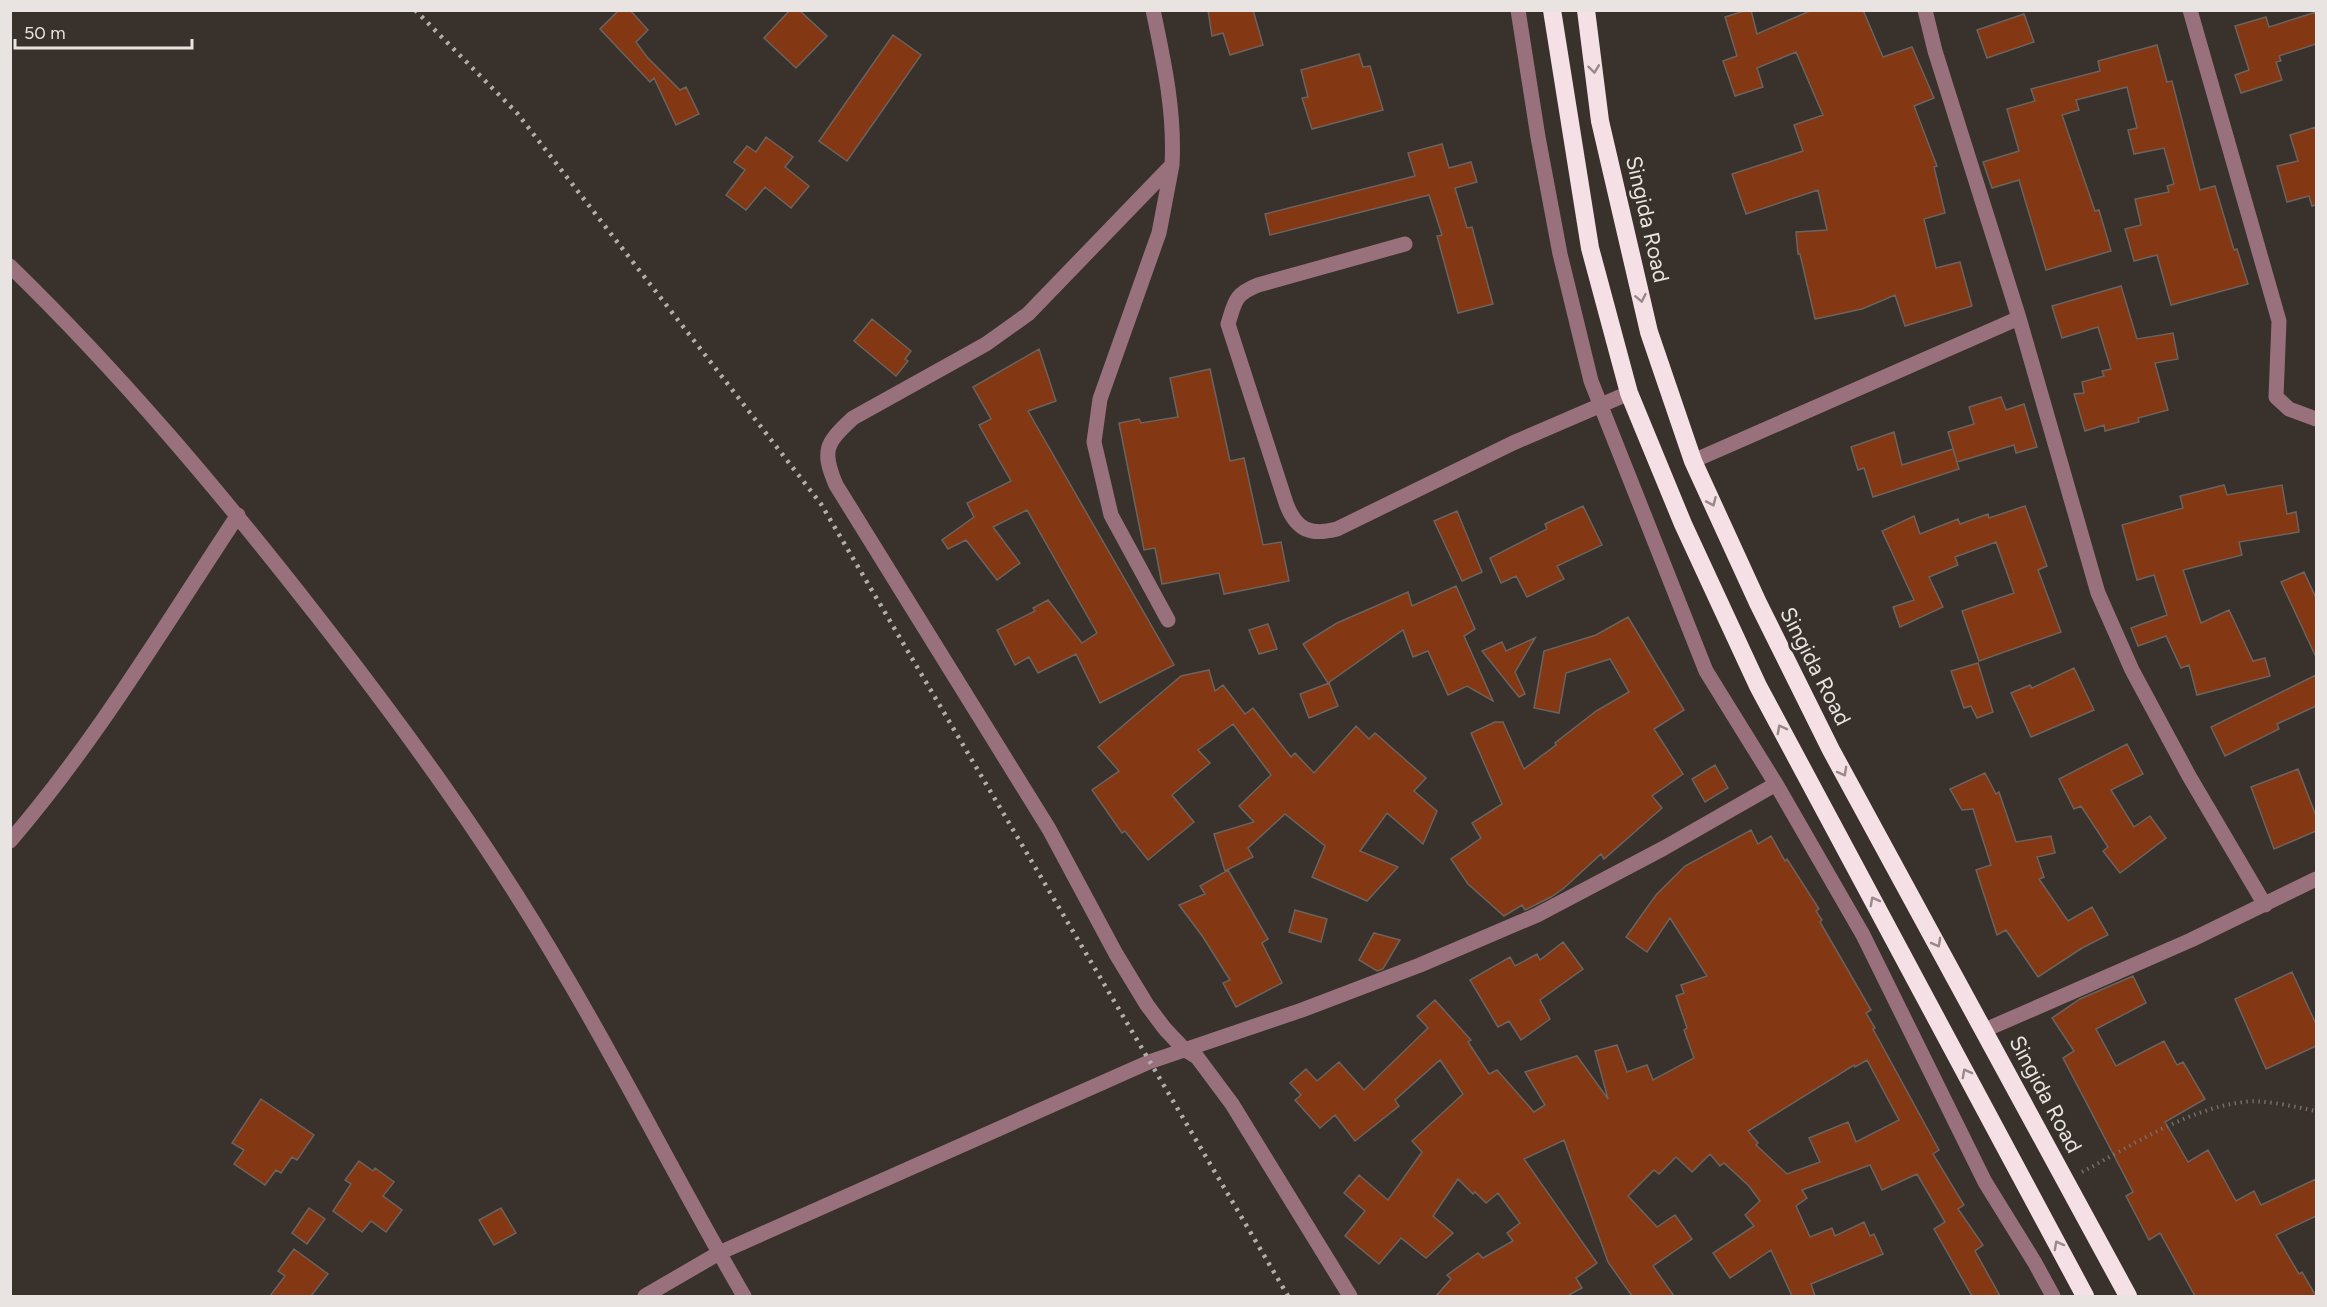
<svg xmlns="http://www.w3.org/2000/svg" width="2327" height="1307" font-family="Figtree,sans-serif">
<rect width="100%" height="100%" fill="#38312c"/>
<path fill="#833713" stroke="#6c635f" stroke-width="1.5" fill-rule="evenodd" d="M619,10H630L648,30L636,42L647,57L680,90L686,87L699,114L676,125L654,78L650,82L600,29Z
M790,10H799L827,36L796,68L764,38Z
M1208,10H1253L1263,45L1230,55L1223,33L1212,36Z
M1747,10H1751L1757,34L1812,10H1863L1883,57L1912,47L1934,98L1914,106L1937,166L1934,167L1945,213L1924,219L1936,268L1960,262L1972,306L1905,326L1895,295L1862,309L1815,319L1800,254H1798L1796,232L1827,230L1818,190L1746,214L1732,174L1803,151L1794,125L1823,115L1796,52L1757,68L1763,87L1735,96L1723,61L1737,56L1725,17Z
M2316,12V44L2279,56L2281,61L2276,62L2282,80L2241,93L2235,75L2249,70L2235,26L2266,17L2269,27Z
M2024,14L2034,42L1987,58L1977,30Z
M893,35L921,55L847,161L819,141Z
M2157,45L2167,82L2172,81L2200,190L2215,186L2234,250L2237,249L2248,284L2171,305L2157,255L2134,261L2125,229L2141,225L2135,199L2169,192L2167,186L2174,184L2164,148L2134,154L2128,130L2137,128L2127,87L2076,100L2079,110L2062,115L2095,211L2099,210L2111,251L2046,270L2019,180L1992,188L1983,162L2019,151L2007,109L2035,101L2031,89L2100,71L2098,61Z
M1359,54L1363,67L1370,66L1383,110L1312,129L1302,98L1308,97L1301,70Z
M2316,127V205L2312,206L2309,196L2287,202L2277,166L2298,161L2290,135Z
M766,137L793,157L785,167L809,186L791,208L765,187L746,210L726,195L745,170L734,162L747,146L756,152Z
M1442,144L1449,168L1471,162L1477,182L1455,188L1467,228L1472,227L1493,304L1458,313L1437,236L1442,235L1429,195L1270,235L1265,214L1415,176L1408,153Z
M2121,286L2137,339L2173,333L2178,359L2155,363L2168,410L2138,418L2139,422L2105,431L2104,425L2085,431L2074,394L2084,393L2082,382L2104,376L2102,371L2111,369L2098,327L2062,338L2052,306Z
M872,319L911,351L905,359L908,361L896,376L854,341Z
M1039,349L1056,401L1028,411L1174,665L1100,703L1076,654L1038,673L1029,657L1015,665L997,630L1035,611L1033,608L1048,600L1082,643L1097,633L1027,510L993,527L1020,563L997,580L966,540L948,549L942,540L974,517L967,503L1011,481L979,425L991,419L973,387Z
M1210,369L1230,461L1244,458L1263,545L1281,542L1289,581L1224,594L1219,573L1162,584L1155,548L1144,550L1119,423L1139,419L1141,423L1178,417L1170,378Z
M2001,397L2006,410L2024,404L2037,447L2016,453L2014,445L1957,462L1948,432L1974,424L1969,407Z
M1894,432L1902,465L1953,449L1959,469L1873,497L1864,468L1858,470L1851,447Z
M2224,485L2227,495L2282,485L2287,514L2296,512L2299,532L2239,542L2242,555L2183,570L2201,623L2229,610L2253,661L2265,658L2270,676L2197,695L2189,665L2181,668L2166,636L2138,646L2131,628L2167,615L2154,575L2137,580L2122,525L2183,508L2180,496Z
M1583,506L1602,545L1557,566L1564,579L1527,597L1516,576L1501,583L1490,558L1547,529L1545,524Z
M2025,506L2047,566L2038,570L2061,632L1979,661L1962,611L2014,593L1996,542L1955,557L1958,565L1929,577L1943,607L1900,627L1893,607L1914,600L1882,531L1914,516L1920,534L1958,519L1960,524L1988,514L1989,518Z
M1457,511L1482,572L1462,581L1434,521Z
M2304,572L2316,598V657L2281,582Z
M1456,586L1475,629L1464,636L1493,701L1467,686L1448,695L1428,651L1413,657L1403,630L1328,683L1303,644L1337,623L1408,592L1412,606Z
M1628,617L1684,710L1654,729L1683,774L1652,796L1662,808L1604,859L1601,854L1564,888L1551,897L1525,910L1522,905L1504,916L1468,884L1451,859L1481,838L1472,823L1502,804L1471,733L1495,722H1503L1524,769L1556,745L1555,743L1596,711L1629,692L1610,659L1566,673L1559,713L1534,708L1544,651L1596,635Z
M1268,624L1277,649L1259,654L1249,630Z
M1535,638L1515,672L1525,694L1519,697L1482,651L1502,642L1506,651Z
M1978,663L1993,712L1977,718L1971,706L1964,708L1951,671Z
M2074,668L2094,710L2031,737L2011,693L2030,685L2032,688Z
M1209,670L1215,691L1223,685L1245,714L1253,708L1291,757L1295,753L1314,773L1356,726L1369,739L1375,733L1426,778L1414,791L1437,811L1423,844L1387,813L1360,851L1398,867L1367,901L1312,877L1325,846L1285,814L1248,848L1253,857L1225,871L1214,834L1254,822L1239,806L1271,775L1233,724L1198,750L1210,763L1172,795L1194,822L1148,860L1125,831L1122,833L1092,790L1119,771L1098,747L1181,676Z
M2316,675V706L2277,724L2279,729L2225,756L2211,727Z
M1329,683L1338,706L1309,718L1300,694Z
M2127,744L2143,774L2111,790L2134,827L2150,816L2166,838L2120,873L2103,851L2108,847L2081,806L2074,809L2059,779Z
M1715,765L1728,788L1705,802L1692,779Z
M2298,769L2316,816V831L2274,849L2251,787Z
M1985,773L1996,794L1999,792L2016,842L2051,836L2055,853L2037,857L2044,877L2039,879L2068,921L2092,907L2108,935L2082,948L2038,977L2006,930L1997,935L1976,870L1991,865L1973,809L1962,810L1950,789Z
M1751,830L1758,844L1771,836L1785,861L1787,859L1819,909L1816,911L1822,920L1820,922L1871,1010L1866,1013L1875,1028L1873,1029L1939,1150L1933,1154L1964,1205L1958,1209L1983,1245L1975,1251L2000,1296H1972L1934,1229L1945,1222L1917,1174L1882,1190L1870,1165L1802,1190L1807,1198L1796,1206L1810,1237L1832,1228L1835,1236L1864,1222L1870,1236L1874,1234L1883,1254L1811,1284L1815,1296H1792L1771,1250L1730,1278L1713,1253L1754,1226L1745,1215L1760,1201L1749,1186L1724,1163L1720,1166L1710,1154L1692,1172L1676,1157L1659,1174L1654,1170L1628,1196L1657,1227L1675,1215L1692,1239L1653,1266L1674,1296H1632L1608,1262L1564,1140L1524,1159L1597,1263L1576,1278L1582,1288L1567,1296H1436L1451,1279L1447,1275L1478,1253L1483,1258L1513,1241L1507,1233L1520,1223L1498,1193L1486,1203L1475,1192L1473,1194L1458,1179L1433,1216L1453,1233L1426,1258L1401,1238L1379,1264L1345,1236L1365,1211L1344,1193L1359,1175L1388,1200L1422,1152L1412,1141L1463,1094L1440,1060L1395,1100L1399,1106L1355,1141L1335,1115L1320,1128L1295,1100L1301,1095L1290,1083L1306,1069L1317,1081L1339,1062L1364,1090L1428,1028L1417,1016L1435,1000L1471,1040L1468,1042L1489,1074L1497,1070L1534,1112L1545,1105L1525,1072L1577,1056L1608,1099L1595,1051L1617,1045L1627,1072L1647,1065L1653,1080L1694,1058L1684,1030L1687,1028L1676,996L1684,993L1681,985L1707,976L1670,918L1647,952L1626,937L1656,895L1685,866ZM1867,1060L1899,1120L1856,1142L1848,1122L1809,1138L1820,1162L1787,1174L1756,1145L1758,1143L1748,1131L1854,1065L1855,1067Z
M1228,870L1268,939L1262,943L1282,983L1236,1007L1223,983L1230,980L1203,937L1179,905L1205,894L1200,886Z
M1295,910L1327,919L1321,942L1289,932Z
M1374,933L1400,940L1383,969L1377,971L1359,960Z
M1563,942L1583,969L1540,1000L1550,1019L1521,1040L1509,1021L1498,1027L1470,980L1510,957L1515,966L1537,954L1540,960Z
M2292,972L2316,1024V1046L2266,1069L2235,999Z
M2133,976L2146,1003L2096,1029L2116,1066L2164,1041L2177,1065L2183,1062L2205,1099L2165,1122L2188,1162L2208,1150L2236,1201L2254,1191L2261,1205L2316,1179V1216L2276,1235L2299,1274L2302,1272L2316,1296H2195L2160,1233L2149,1240L2126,1196L2133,1192L2063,1058L2074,1051L2052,1018L2080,999Z
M261,1099L314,1135L297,1160L292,1157L281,1173L276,1170L265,1185L234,1164L244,1150L232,1143Z
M359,1161L373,1171L375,1168L394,1182L383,1196L402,1210L386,1232L371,1221L362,1232L333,1211L351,1184L345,1180Z
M309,1208L325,1219L307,1244L292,1233Z
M501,1208L516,1233L494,1245L479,1220Z
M294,1249L328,1274L311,1296H270L285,1276L278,1271Z"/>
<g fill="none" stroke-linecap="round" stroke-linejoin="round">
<path stroke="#746d69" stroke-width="4" stroke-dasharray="1.5 4.5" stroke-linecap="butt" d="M2082,1172C2133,1145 2185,1110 2243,1102C2264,1099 2295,1107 2316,1111"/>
<path stroke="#99717c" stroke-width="15" d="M1153,10C1164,62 1175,112 1172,165L1028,314L986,344L853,418C826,443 821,450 836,485L1049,829L1116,954L1147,1005L1165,1029L1184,1049L1197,1057L1232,1104L1350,1296
M1518,10L1538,137L1560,254L1591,381L1706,671L1776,784L1863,935L1985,1182L2035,1263L2053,1296
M1925,10L1935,51L2019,318L2098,593L2132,670L2189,776L2265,905
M2190,10L2279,321L2276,397L2289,409L2316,419
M1405,244L1258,285C1235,294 1235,301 1228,324L1286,503C1296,530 1310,536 1337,529L1513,443L1629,393
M10,266C122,375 221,493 317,616C406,730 491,847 564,973C627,1079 682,1190 744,1296
M1693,461L2019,318
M1168,620L1111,515L1094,442L1100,399L1159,233L1172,165
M10,841C97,740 165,625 238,515
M1985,1030L2191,940L2316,879
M645,1296L719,1253L1149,1062L1302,1010L1420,965L1537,915L1664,848L1776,784"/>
<path stroke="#f5e1e5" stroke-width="18" d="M1552,10L1590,248L1629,393L1683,524L1758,686L2085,1296
M1586,10L1600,121L1649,332L1693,461L1758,603L1831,750L2128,1296"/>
<path stroke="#b4aeaa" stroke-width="4.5" stroke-dasharray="3 6" stroke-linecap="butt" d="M415,10L517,113L821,504L1288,1296"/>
</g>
<defs><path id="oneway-chevron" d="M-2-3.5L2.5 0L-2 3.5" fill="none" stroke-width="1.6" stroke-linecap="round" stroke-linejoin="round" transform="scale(1.5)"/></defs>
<g stroke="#968988">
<use href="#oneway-chevron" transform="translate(1594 69) rotate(83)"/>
<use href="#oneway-chevron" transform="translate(1641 298) rotate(78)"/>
<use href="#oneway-chevron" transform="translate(1712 502) rotate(66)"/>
<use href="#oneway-chevron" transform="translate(1781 729) rotate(-118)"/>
<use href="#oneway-chevron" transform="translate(1843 772) rotate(61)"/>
<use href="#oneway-chevron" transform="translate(1874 901) rotate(-118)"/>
<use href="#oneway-chevron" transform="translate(1937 943) rotate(61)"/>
<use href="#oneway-chevron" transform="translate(1966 1073) rotate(-118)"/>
<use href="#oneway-chevron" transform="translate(2058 1245) rotate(-118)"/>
</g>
<g text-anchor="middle" stroke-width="6" stroke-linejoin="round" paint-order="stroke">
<g font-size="22" fill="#e9e4e1" stroke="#38312c">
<text transform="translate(1648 219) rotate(77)" y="8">Singida Road</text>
<text transform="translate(1816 666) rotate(63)" y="8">Singida Road</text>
<text transform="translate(2046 1094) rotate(62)" y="8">Singida Road</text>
</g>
</g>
<rect width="2327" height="1307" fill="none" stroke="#e9e4e1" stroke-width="24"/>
<path d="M15 39v9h177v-9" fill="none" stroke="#e9e4e1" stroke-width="3"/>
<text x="24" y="39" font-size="18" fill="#e9e4e1" stroke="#38312c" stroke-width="4.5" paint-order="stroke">50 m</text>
</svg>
